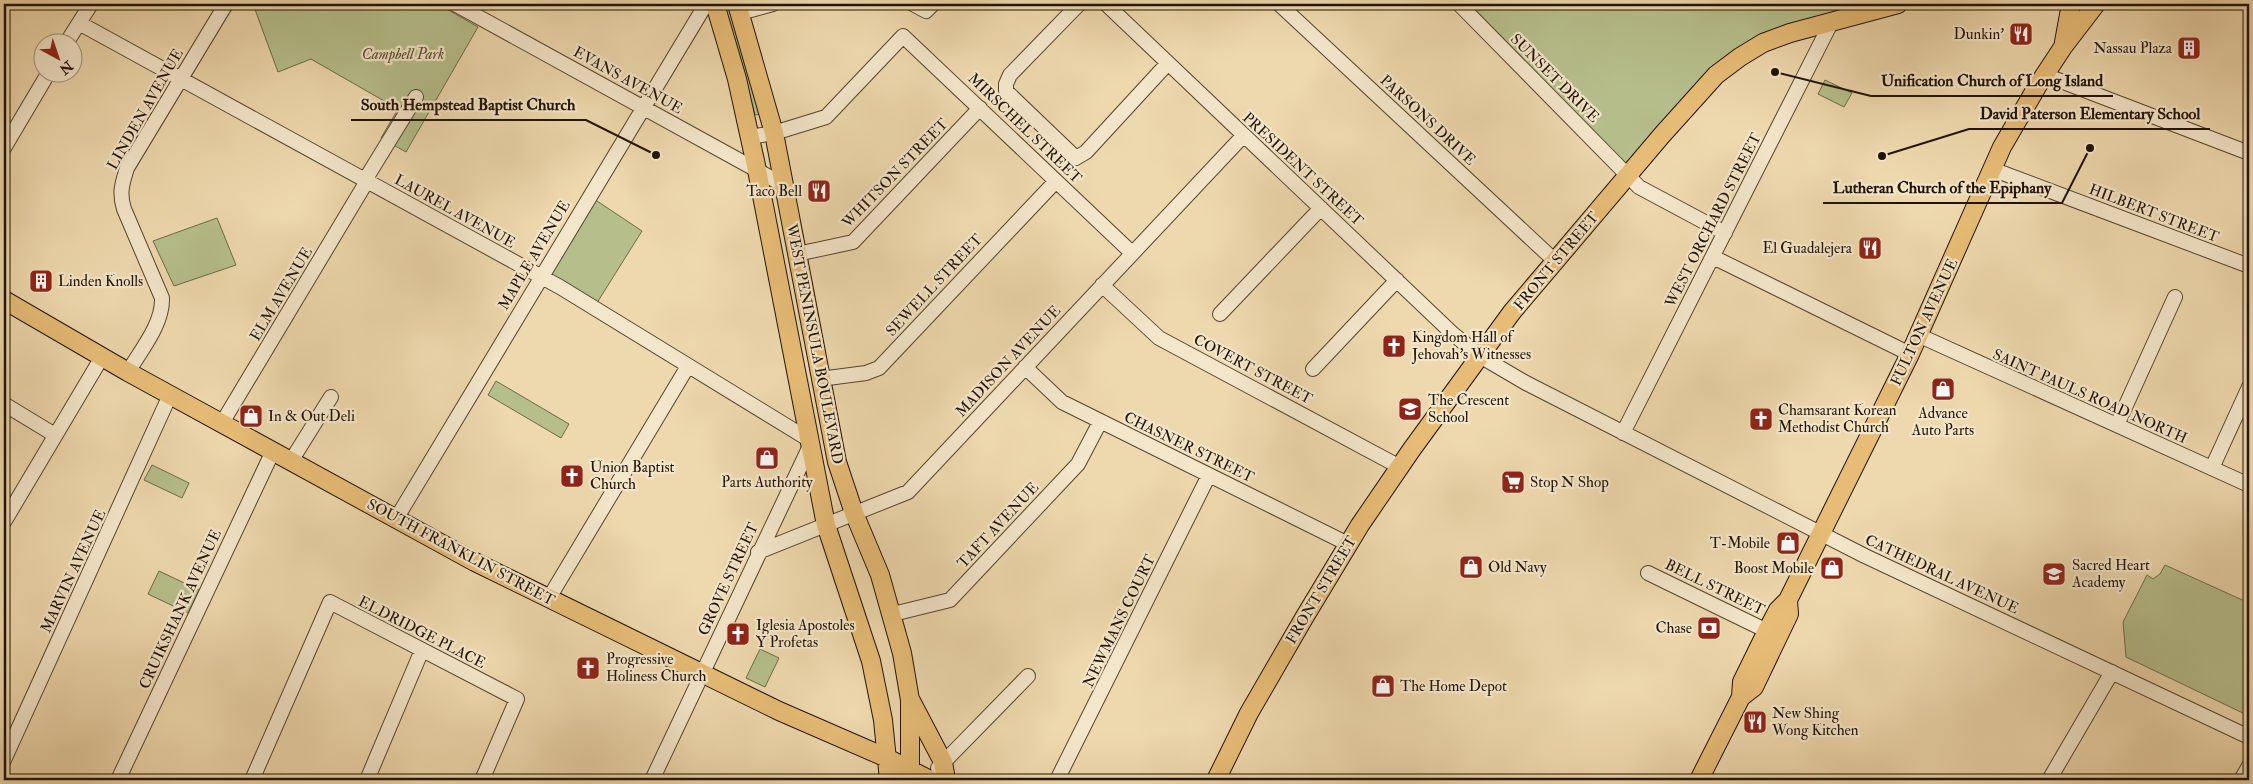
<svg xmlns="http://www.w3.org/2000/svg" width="2253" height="784" font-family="'IM FELL Double Pica',serif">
<rect width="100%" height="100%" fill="#eed8ad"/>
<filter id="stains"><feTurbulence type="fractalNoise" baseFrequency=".004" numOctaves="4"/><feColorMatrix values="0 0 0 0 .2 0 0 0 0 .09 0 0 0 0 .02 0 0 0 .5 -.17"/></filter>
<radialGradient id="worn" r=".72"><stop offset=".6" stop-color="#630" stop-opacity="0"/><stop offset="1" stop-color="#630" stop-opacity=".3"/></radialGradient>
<path fill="#b6bf8c" stroke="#6c6948" d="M253,4H438L478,27L406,152L381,138L398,109L311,59L278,72Z
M721,4H731L761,114L755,115L743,71Z
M1469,4H1894L1766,39L1627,171L1495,35L1491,26Z
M1825,80L1852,93L1844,107L1818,94Z
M591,197L642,231L595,306L543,276Z
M217,218L236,265L174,286L153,241Z
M496,381L569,424L561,438L488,395Z
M152,465L189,483L182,498L144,480Z
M2165,565L2249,603V716L2126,657L2123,622L2147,575L2153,579L2160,574Z
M159,571L199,590L188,613L148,594Z
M760,649L779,658L765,687L746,678Z"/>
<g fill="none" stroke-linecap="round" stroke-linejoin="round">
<g stroke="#54442e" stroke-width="16">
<path id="minor" d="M455,4L784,185
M913,4L926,11L933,4
M1079,4L1010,75L1006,84V91L1076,158L1086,152L1168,63
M1106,4L1453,334L1480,356L1526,383L1865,556L2249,737
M1279,4L1555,261
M1459,4L1639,187L1725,233
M740,13L773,4
M79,23L560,287L808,439
M67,42L91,4
M2045,75L2249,153
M750,137L774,133L826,117L903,36L1132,253
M4,148L49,72
M1992,169L2249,266
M365,180L416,97
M797,254L853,242L980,108
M1713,257L1910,354
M1102,285L1159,338L1400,467
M1220,314L1321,208
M1918,335L2249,485
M1025,367L1062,402L1348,544
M1313,369L1397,280
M128,372C141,350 163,324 162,298L124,209C119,193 122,184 127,168L226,4
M820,379L866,373L879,368L1056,181
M4,404L55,435
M222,423L367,181
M2117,425L2175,297
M1623,433L1832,21
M291,461L331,397
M2212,468L2249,387
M396,519L706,4
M4,522L102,357
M758,552L908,492L1244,135
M1648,573L1767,631
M549,598L688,366
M893,614L950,600L1078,464L1100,422
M4,760L170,395
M938,768L1028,676
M118,780L273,451
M252,780L330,602L517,699L482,780
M367,780L422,650
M652,780L810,446
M1057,780L1209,475
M2049,780L2112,672
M2241,780L2249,766"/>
</g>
<g stroke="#211303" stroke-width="20">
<path id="major" d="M715,4L737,79L757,170L826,525L871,661L883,720L889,780
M737,4L774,133L837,462L854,513L880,575L902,653L910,700V778
M2064,42L2071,4
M4,300L128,372L475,562L779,711L887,758L930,780
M1741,697L1742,682L1767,631L1778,610L1788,600L1910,354L2002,147L2038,85L2063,47L2096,4
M911,701L943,762L946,780
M1216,780L1249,713L1304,618L1360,525L1412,449L1512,312L1662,135L1716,75L1740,57L1763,43L1790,33L1898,4
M1699,780L1741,697L1754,687L1789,614L1788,600"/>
</g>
<use href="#minor" stroke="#f4e6ca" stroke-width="14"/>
<use href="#major" stroke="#e7bc76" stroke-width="18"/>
</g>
<defs>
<g id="restaurant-square" transform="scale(1.25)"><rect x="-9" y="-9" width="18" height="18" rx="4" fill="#8f2418" stroke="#f4e6ca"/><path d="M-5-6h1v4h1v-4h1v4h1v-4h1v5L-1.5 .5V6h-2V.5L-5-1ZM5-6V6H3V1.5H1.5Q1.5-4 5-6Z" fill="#fff"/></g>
<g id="building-square" transform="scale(1.25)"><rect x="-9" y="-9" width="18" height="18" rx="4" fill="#8f2418" stroke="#f4e6ca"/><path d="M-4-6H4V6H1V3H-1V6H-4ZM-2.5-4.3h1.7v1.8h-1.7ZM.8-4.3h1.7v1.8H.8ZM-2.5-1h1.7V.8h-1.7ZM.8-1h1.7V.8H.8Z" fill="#fff"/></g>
<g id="church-square" transform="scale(1.25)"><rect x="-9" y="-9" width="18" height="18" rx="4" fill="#8f2418" stroke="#f4e6ca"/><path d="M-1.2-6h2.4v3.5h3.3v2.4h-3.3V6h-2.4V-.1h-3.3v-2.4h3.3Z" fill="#fff"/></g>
<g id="shop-square" transform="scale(1.25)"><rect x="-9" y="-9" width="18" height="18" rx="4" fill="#8f2418" stroke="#f4e6ca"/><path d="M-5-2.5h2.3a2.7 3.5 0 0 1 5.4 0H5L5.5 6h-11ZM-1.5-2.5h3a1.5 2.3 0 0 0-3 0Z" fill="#fff"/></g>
<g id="school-square" transform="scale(1.25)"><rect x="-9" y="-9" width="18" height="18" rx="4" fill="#8f2418" stroke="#f4e6ca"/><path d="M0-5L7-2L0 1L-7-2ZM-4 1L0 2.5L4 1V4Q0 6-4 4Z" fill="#fff"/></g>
<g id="supermarket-square" transform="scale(1.25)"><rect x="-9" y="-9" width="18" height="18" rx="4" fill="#8f2418" stroke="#f4e6ca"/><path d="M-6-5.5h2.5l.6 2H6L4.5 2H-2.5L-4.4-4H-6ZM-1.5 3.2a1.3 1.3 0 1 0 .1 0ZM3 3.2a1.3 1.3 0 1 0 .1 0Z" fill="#fff"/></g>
<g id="bank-square" transform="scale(1.25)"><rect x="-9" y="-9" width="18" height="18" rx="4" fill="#8f2418" stroke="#f4e6ca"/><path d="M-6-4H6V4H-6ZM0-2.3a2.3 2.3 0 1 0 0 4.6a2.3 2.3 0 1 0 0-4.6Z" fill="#fff"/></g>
</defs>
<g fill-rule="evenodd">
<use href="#restaurant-square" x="2021" y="34"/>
<use href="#building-square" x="2189" y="48"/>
<use href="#restaurant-square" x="819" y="191"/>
<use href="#restaurant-square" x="1870" y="248"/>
<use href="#building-square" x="41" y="281"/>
<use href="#church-square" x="1394" y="346"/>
<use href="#shop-square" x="1943" y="389"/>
<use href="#school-square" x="1410" y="409"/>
<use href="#shop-square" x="251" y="416"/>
<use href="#church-square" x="1761" y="419"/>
<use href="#shop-square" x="767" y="458"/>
<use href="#church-square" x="572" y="476"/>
<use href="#supermarket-square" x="1513" y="482"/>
<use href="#shop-square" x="1788" y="543"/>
<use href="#shop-square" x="1471" y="567"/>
<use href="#shop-square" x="1832" y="568"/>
<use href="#school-square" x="2054" y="574"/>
<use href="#bank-square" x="1709" y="628"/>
<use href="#church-square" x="738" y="634"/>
<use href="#church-square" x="588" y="668"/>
<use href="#shop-square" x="1383" y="686"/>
<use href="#restaurant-square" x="1755" y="722"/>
</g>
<g text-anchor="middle" stroke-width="4.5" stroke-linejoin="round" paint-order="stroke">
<g font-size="15" fill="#211303" stroke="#f4e6ca" text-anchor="start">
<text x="2004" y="39" text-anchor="end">Dunkin'</text>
<text x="2172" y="53" text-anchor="end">Nassau Plaza</text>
<text x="802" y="196" text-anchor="end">Taco Bell</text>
<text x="1852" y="253" text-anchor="end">El Guadalejera</text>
<text x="58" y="286">Linden Knolls</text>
<text x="1412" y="342">Kingdom Hall of<tspan x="1412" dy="17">Jehovah’s Witnesses</tspan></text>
<text x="1428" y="405">The Crescent<tspan x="1428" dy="17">School</tspan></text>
<text x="1778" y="415">Chamsarant Korean<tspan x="1778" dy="17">Methodist Church</tspan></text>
<text x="1943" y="418" text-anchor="middle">Advance<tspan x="1943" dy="17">Auto Parts</tspan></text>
<text x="268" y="421">In &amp; Out Deli</text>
<text x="590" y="472">Union Baptist<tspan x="590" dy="17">Church</tspan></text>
<text x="767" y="487" text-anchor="middle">Parts Authority</text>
<text x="1530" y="487">Stop N Shop</text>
<text x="1770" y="548" text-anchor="end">T-Mobile</text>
<text x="2072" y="570">Sacred Heart<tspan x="2072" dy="17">Academy</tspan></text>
<text x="1488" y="572">Old Navy</text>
<text x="1814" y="573" text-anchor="end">Boost Mobile</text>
<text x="756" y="630">Iglesia Apostoles<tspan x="756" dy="17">Y Profetas</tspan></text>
<text x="1692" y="633" text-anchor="end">Chase</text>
<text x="606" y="664">Progressive<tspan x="606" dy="17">Holiness Church</tspan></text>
<text x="1400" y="691">The Home Depot</text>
<text x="1772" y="718">New Shing<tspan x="1772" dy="17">Wong Kitchen</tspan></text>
</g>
<g font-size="15" font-style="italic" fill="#554f33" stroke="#f4e6ca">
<text x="403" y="59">Campbell Park</text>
</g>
<g font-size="15" fill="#211303" stroke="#f4e6ca">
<text transform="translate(1555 78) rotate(45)" y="5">SUNSET DRIVE</text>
<text transform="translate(628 80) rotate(29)" y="5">EVANS AVENUE</text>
<text transform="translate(145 109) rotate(-60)" y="5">LINDEN AVENUE</text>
<text transform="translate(1428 120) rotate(43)" y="5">PARSONS DRIVE</text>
<text transform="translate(1025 128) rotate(44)" y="5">MIRSCHEL STREET</text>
<text transform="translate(1303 169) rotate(43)" y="5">PRESIDENT STREET</text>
<text transform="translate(895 173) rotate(-46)" y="5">WHITSON STREET</text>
<text transform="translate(455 211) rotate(29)" y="5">LAUREL AVENUE</text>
<text transform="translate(2154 213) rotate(21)" y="5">HILBERT STREET</text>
<text transform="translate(1713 220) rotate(-63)" y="5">WEST ORCHARD STREET</text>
<text transform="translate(534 255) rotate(-59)" y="5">MAPLE AVENUE</text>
<text transform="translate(1556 261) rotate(-50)" y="5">FRONT STREET</text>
<text transform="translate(934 285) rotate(-47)" y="5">SEWELL STREET</text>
<text transform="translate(281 294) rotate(-59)" y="5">ELM AVENUE</text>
<text transform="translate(1924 322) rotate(-65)" y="5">FULTON AVENUE</text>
<text transform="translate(815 344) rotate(79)" y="5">WEST PENINSULA BOULEVARD</text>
<text transform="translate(1008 361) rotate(-47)" y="5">MADISON AVENUE</text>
<text transform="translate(1253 369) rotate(28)" y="5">COVERT STREET</text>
<text transform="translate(2090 396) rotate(24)" y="5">SAINT PAULS ROAD NORTH</text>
<text transform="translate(1189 447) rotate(26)" y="5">CHASNER STREET</text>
<text transform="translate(998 525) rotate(-47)" y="5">TAFT AVENUE</text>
<text transform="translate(461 552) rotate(28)" y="5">SOUTH FRANKLIN STREET</text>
<text transform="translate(73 571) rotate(-65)" y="5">MARVIN AVENUE</text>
<text transform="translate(1942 574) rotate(25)" y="5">CATHEDRAL AVENUE</text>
<text transform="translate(728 579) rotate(-65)" y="5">GROVE STREET</text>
<text transform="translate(1715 587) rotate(26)" y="5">BELL STREET</text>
<text transform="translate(1321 590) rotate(-59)" y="5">FRONT STREET</text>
<text transform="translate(180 609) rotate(-65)" y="5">CRUIKSHANK AVENUE</text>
<text transform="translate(1119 621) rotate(-64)" y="5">NEWMANS COURT</text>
<text transform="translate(422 632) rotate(27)" y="5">ELDRIDGE PLACE</text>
</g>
</g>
<path fill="none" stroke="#211303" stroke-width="2" d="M1775 72L1871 96H2113M656 155L586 120H351M1882 156L1969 129H2210M2090 148L2062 203H1823"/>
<g fill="#211303" stroke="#f4e6ca" stroke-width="2">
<circle cx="1775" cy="72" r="5"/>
<circle cx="656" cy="155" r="5"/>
<circle cx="1882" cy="156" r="5"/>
<circle cx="2090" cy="148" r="5"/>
</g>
<g font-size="16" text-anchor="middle" font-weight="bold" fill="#211303" stroke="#f4e6ca" stroke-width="4.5" stroke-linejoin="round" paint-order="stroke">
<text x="1992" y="86">Unification Church of Long Island</text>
<text x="468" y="110">South Hempstead Baptist Church</text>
<text x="2090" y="119">David Paterson Elementary School</text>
<text x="1942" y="193">Lutheran Church of the Epiphany</text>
</g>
<rect width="2253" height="784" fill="none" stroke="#eed8ad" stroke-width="20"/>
<rect x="5" y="5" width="2243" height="774" fill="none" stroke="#211303" stroke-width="2.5"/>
<rect x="10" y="10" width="2233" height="764" fill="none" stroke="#211303"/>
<g transform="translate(58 58) rotate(140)"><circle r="24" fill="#f4e6ca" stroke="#a0927a"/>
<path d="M0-4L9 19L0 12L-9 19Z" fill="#8f2418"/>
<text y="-8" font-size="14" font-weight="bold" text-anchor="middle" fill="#211303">N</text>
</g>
<rect width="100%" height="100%" filter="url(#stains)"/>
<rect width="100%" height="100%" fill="url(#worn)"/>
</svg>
